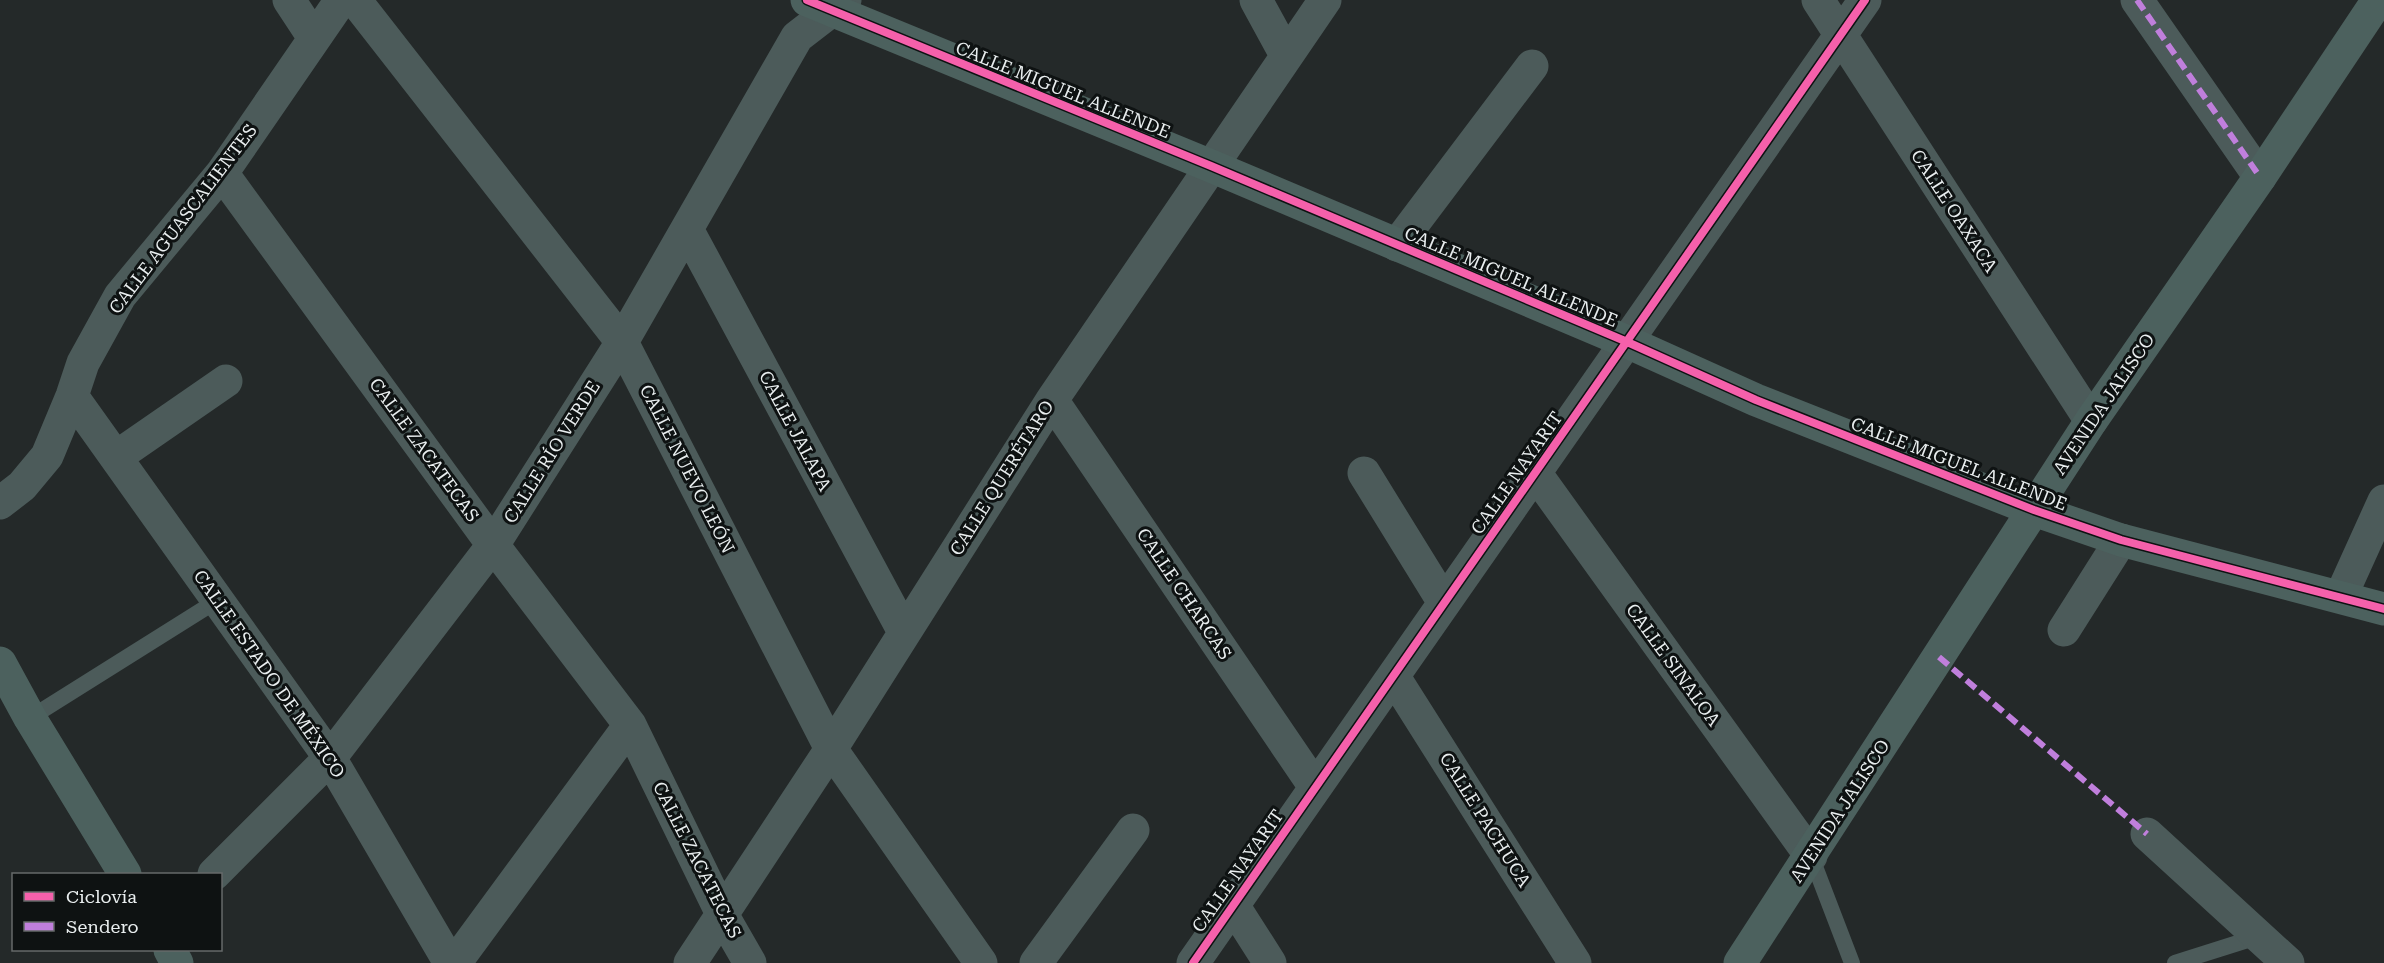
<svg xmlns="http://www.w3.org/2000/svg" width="2384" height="963" font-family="'Roboto Serif',serif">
<rect width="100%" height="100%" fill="#242929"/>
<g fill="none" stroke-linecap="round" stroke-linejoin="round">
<path stroke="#4c5b5a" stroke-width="16" d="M30,718L218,600
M1811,856L1852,963
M2175,963L2257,937"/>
<path stroke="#4c5b5a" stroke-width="33" d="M289,0L314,38
M355,0L622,342L831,749L981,963
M1256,0L1286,55
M1818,0L2091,421
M2137,0L2260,177
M222,173L493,545L630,725L723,916L750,963
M687,229L904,632
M1397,245L1532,66
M72,396L330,758L450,963
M1052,400L1315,787
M116,457L226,381
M1364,473L1443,601
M1536,474L1811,856
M0,503L22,486L47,456L72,396L83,363L120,296L222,173L341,0
M2341,596L2384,501
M2064,630L2121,540
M1394,677L1575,963
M2147,834L2288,963
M214,874L330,758L493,545L622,342L797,37L845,0
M1233,905L1270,963
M455,963L630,725
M690,963L831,749L1052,400L1325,0
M1036,963L1133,830
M1193,963L1865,0"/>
<path stroke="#4c615e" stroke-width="33" d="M807,0L1211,166L1625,341L1756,400L2034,510L2121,540L2384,609
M0,663L30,718L125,874
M170,950L177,963
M1740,963L2091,421L2260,177L2378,0"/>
<path stroke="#c07fdc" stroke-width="6" stroke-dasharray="12 6" stroke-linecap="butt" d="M2137,0L2260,177
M1939,657L2147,834"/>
<g stroke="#0e1212" stroke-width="11">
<path id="cycleway" d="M807,0L1211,166L1625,341L1756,400L2034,510L2121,540L2384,609
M1193,963L1865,0"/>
</g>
<use href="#cycleway" stroke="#f560ab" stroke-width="8"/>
</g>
<g text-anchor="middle" stroke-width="6" stroke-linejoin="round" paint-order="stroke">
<g font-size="18" fill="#e9eeef" stroke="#0e1212">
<text transform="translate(1063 90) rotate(22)" y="6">CALLE MIGUEL ALLENDE</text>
<text transform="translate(1954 211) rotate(57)" y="6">CALLE OAXACA</text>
<text transform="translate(183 219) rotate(-53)" y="6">CALLE AGUASCALIENTES</text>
<text transform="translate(1511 277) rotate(23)" y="6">CALLE MIGUEL ALLENDE</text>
<text transform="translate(2104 404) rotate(-56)" y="6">AVENIDA JALISCO</text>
<text transform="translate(795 431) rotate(62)" y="6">CALLE JALAPA</text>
<text transform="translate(424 450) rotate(54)" y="6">CALLE ZACATECAS</text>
<text transform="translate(552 452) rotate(-58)" y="6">CALLE RÍO VERDE</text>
<text transform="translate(1959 464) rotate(21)" y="6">CALLE MIGUEL ALLENDE</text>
<text transform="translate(687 469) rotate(63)" y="6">CALLE NUEVO LEÓN</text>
<text transform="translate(1517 473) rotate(-55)" y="6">CALLE NAYARIT</text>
<text transform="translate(1002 478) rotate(-58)" y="6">CALLE QUERÉTARO</text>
<text transform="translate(1184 594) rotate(56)" y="6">CALLE CHARCAS</text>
<text transform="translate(1673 665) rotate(54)" y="6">CALLE SINALOA</text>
<text transform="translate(269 674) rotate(55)" y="6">CALLE ESTADO DE MÉXICO</text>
<text transform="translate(1840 811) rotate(-57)" y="6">AVENIDA JALISCO</text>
<text transform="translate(1485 820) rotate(58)" y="6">CALLE PACHUCA</text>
<text transform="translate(697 860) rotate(63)" y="6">CALLE ZACATECAS</text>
<text transform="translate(1238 871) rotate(-55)" y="6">CALLE NAYARIT</text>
</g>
</g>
<rect x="12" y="873" width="210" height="78" fill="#0e1212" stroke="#666a6a" stroke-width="1.5"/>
<rect x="24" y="892" width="30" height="9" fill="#f560ab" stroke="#666a6a" stroke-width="1.5"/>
<text x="66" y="903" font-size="18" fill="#e9eeef">Ciclovía</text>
<rect x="24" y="922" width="30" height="9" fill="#c07fdc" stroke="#666a6a" stroke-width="1.5"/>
<text x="66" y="933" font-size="18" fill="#e9eeef">Sendero</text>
</svg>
